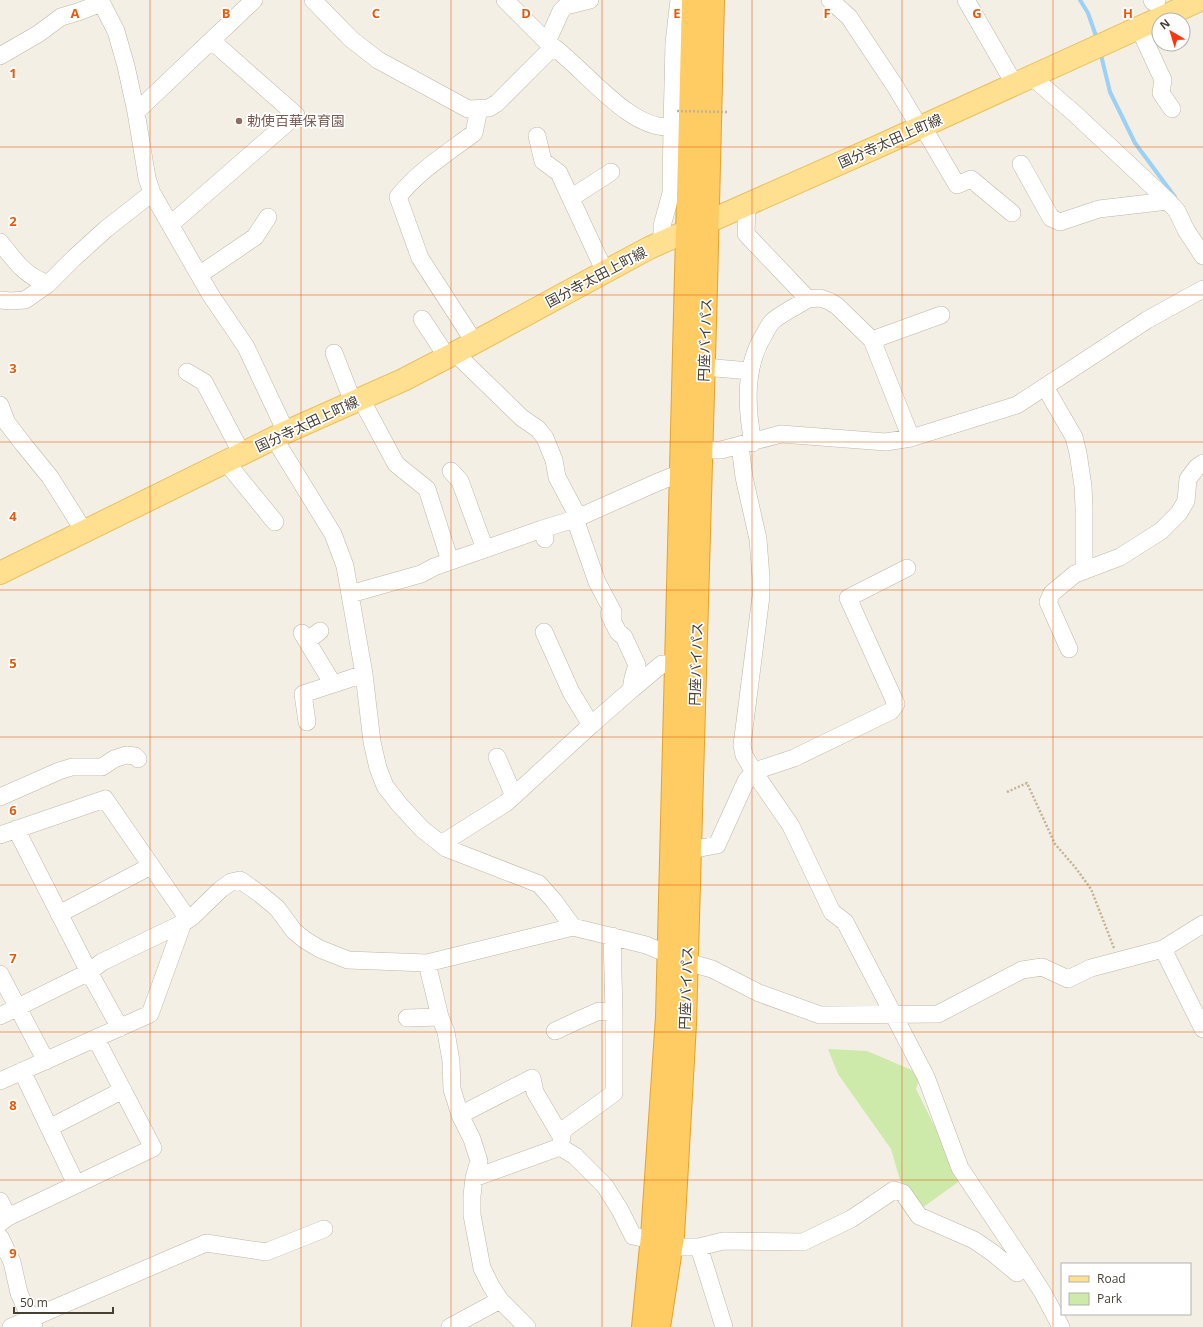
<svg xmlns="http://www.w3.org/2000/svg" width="1203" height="1327" font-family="'Open Sans','Noto Sans JP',sans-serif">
<rect width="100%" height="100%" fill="#f3efe4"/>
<path fill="#cdeaaa" d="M828,1049L867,1051L921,1074L916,1089L961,1180L922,1208L900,1180L891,1149L838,1074Z"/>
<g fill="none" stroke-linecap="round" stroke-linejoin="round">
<path stroke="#9cd0f4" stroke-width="4" d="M1080,0L1088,13L1096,36
M1101,55L1110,92L1135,143L1175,197"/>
<g stroke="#bfb7a6" stroke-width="18">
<path id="minor" d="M100,0L116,31L126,66L136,112L147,178L152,193L210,294L246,347L286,432
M313,0L351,39L378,60L468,109L489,108L497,103L553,47
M505,0L547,42
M590,0L566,6L561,11L547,42C583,66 628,131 672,127L671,193L662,226V242
M830,0L849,17L895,86L920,128
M966,0L1015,85
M1152,0L1153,2L1157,0
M1139,28L1163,80L1161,93L1172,109
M0,56L38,34L61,17L78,12L101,3
M1032,77L1074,113L1168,201L1177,211L1186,230L1203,256
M136,112L254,0
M672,127L674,43L679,0
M923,127L957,185L971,179L1012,213
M537,136L543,161L559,173L605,272
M1021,164L1051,218L1060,222L1099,209L1168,201
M571,198L611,172
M747,205L746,234L808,299L820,298L829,301L837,306L872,340L911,438
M171,224L296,115L212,41
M0,242C15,261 24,275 48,284
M199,275L255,237L268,217
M0,300L11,301L25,300L48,284L74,258L106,229L152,193
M422,319L447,357
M872,340L941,315
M475,343L420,258L398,197C417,172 449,152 474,133L479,109
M334,353L353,402
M455,353L522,418L538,429L545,438L554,460L557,477L575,511V519L597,582L613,612V623
M704,367L750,371
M187,372L204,382L242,454
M1045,387L1074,437L1078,453L1083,486L1084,508V571
M361,399L396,464L427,489L450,561
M0,405L7,423L24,445L50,477L84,531
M274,438L333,534L345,566L364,674L372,742L378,768L385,786L399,804L422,829L446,848L539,884L554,901L573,927
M753,443C746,406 744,366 765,333C767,329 769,325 772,322C778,315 799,305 808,299
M740,446L744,477L758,539L761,578V596L742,745L744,755L754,772L791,826L832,912L845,922L926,1077L960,1168L1025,1265L1043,1293L1061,1327
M702,450H721L781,434L886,442L911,438L1017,405L1147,320L1203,289
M226,462L275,522
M451,471L460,481L485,549
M542,529L575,519L658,482L681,473
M350,594L421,574L434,567L542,529L545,539
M544,632L571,692L591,725
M302,633L333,684
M307,641L320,631
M1069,649L1048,602L1052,593L1075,574L1120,557L1161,531L1179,513L1186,501L1188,479L1197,467L1203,463
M631,690L662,664H676
M307,722L303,694L364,674
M497,757L514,796
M0,797L59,771L72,767H102L114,759L126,755L135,756L138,759
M16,829L89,972L120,1028
M0,835L105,799L188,919
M441,844L506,803L591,725L631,690L633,678L637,665L624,637L618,632L609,614
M690,850L717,845L746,781L754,772L764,768L794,758L891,711L896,704L848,598L907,568
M59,914L151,866
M1163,949L1203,924
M427,963L440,1017L446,1032L451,1061L452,1089L460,1115L472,1139L479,1161L474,1178L472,1196V1215L482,1268L491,1286L500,1300L527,1327
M0,974L46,1061
M0,1016L89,972L102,962L183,923
M407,1018L440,1017
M555,1031L583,1018L599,1011L614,1013
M22,1071L76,1184
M0,1081L150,1014L183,923L192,917L221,889L231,882L240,880L260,894L277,908L294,931L305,940L320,949L348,960L427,963L573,927L646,945L687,962L712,969L759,993L820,1015L938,1014L1022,970L1042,967L1068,979L1091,968L1163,949L1203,1029
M460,1115L532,1078L535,1092L562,1138
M49,1128L123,1090
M560,1147L575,1156L605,1186L620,1210L633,1236L652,1240
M474,1178L560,1147L563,1130L614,1093V1013L612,936
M0,1201L8,1217
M0,1223L8,1217L153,1148L96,1039
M0,1237L12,1262L19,1293L34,1327
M672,1247H699L723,1241L803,1242L851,1219L894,1190L903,1193L919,1216L974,1240L993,1253L1017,1273L1025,1265
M699,1247L724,1327
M11,1327L206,1243L266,1252L324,1229
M450,1327L500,1300"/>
</g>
<g stroke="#eac05b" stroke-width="24">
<path id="major" d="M0,573L286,432L403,380L455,353L649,248L879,146L1200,0"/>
</g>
<g stroke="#e6a22b" stroke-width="24">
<path id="highway" d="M643,1327L652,1236L667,1017L693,0
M659,1327L673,1236L685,1024L706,287L713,0"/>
</g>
<path stroke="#c2b397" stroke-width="2.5" stroke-dasharray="2 2" stroke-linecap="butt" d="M1007,792L1027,783L1055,844L1075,867L1091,889L1114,948"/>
<use href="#minor" stroke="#fff" stroke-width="17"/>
<use href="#major" stroke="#ffe091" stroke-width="22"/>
<use href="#highway" stroke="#ffcc63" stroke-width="22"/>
<path stroke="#c2b397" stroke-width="2.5" stroke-dasharray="2 2" stroke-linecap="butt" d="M677,111L728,112"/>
</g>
<path fill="none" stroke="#e8590c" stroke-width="1" stroke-opacity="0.55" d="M150,0V1327M301,0V1327M451,0V1327M602,0V1327M752,0V1327M902,0V1327M1053,0V1327M0,147H1203M0,295H1203M0,442H1203M0,590H1203M0,737H1203M0,885H1203M0,1032H1203M0,1180H1203"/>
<circle fill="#8d6e63" stroke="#fff" stroke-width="1.5" cx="239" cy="121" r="4"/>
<g text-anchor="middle" stroke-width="3.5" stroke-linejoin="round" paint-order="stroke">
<g font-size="14" fill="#785e54" stroke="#fff" text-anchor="start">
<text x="247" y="126">勅使百華保育園</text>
</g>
<g font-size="14" fill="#463f34" stroke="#fff">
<text transform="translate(890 141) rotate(-24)" y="5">国分寺太田上町線</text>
<text transform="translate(596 277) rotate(-28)" y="5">国分寺太田上町線</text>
<text transform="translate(705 340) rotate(-88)" y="5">円座バイパス</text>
<text transform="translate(307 424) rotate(-25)" y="5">国分寺太田上町線</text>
<text transform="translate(696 664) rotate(-88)" y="5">円座バイパス</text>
<text transform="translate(686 988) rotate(-88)" y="5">円座バイパス</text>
</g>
</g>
<g font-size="13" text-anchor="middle" font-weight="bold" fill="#e8590c" stroke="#fff" stroke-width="3.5" stroke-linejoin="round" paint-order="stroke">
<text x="75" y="18">A</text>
<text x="226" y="18">B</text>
<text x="376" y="18">C</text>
<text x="526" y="18">D</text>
<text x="677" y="18">E</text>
<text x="827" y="18">F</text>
<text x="977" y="18">G</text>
<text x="1128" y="18">H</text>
<text x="13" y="78">1</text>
<text x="13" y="226">2</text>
<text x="13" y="373">3</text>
<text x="13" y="521">4</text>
<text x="13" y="668">5</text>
<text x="13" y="815">6</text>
<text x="13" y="963">7</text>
<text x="13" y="1110">8</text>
<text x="13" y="1258">9</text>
</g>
<rect x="1061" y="1263" width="130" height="52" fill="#ffffff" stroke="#b5b2ae"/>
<rect x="1069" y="1276" width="20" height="6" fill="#ffe091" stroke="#b5b2ae"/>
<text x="1097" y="1283" font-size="12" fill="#463f34">Road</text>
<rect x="1069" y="1293" width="20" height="12" fill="#cdeaaa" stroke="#b5b2ae"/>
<text x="1097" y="1303" font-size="12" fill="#463f34">Park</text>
<g transform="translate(1171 32) rotate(322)"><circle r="19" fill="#ffffff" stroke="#b5b2ae"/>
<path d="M0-3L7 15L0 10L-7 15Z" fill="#ff350f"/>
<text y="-6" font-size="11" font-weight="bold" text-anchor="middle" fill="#463f34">N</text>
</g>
<path d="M14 1307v6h99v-6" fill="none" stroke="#463f34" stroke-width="2"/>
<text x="20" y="1307" font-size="12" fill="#463f34" stroke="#ffffff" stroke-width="3" paint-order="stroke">50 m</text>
</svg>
